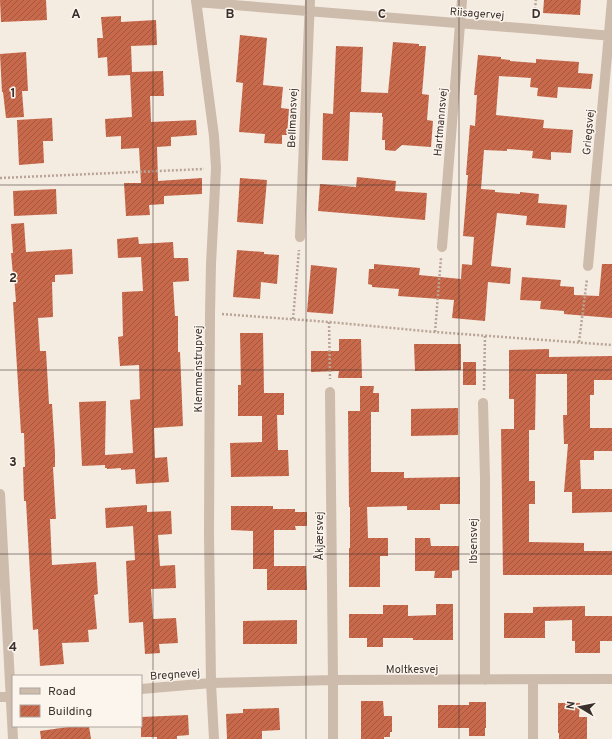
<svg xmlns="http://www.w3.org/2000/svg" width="612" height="739" font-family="Overpass,sans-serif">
<defs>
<pattern id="building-hatch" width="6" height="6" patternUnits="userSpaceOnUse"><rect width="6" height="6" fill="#c8694b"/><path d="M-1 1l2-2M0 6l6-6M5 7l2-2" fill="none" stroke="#a4573f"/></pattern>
</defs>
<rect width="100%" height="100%" fill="#f4ebe1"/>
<path fill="url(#building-hatch)" d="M0,0H46L47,20L1,22Z
M544,0H581L580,15L543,13Z
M121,16V22L156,20L157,45L131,46L132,72L163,71L164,96H150L151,122L196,120L197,135L171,137V146L157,147L158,181L202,178V194L164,196V204L149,205L150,215L126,216L124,183H141L139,148L121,149V136L106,137L105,119L132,117L130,75L108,76L107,57L98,58L97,38H103L101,17Z
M240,35L267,38L263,85L283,87L281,108L289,109L287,135H282V144L264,143L265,134L239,132L243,83L236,82Z
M393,42L419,44V46H426L422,94L429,95L427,120L433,121L431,147L402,145L395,151L385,150V140H382L383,117H382V113L350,112L348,161L322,160L323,113L333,114L336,46L363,47L361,92L388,93Z
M26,52L28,91H22L24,117L6,118L3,92H2L0,54Z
M478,55L501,57V59L510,60V61L536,63V59L579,62L578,73L593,74L591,89L558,87L557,98L537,96L538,88L530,87L531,78L499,76L496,115L544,120L543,128L573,130L571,153L551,152V160L532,158L533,151L507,149V151L484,150L481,189L495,190V192L520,194V192L539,194L538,203L567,205L565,228L526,225L527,216L497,213L491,266L511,268L510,284L488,282L485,321L452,318L454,300L398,296L399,289L372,287V285L368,284L369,269H374V264L420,268L419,275L461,279L462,264L472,265L474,237L463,236L468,175H466L470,125L475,126L477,95H474Z
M52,118L53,141H43L44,163L19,165L17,120Z
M357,177L396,181L395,191L427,193L425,220L318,211L320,184L356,187Z
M240,178L267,180L263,224L237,222Z
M56,189L57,214L14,216L13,191Z
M24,223L26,252L72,249L73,274L55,275V282H52L53,317L38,318L40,351H46L49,404H52L55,453V467H53L56,519H50L52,565L96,562L98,594L94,595L97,629L88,630L89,642L62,643L64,664L40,666L38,629L33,630L26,501H24L23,467H25L24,433H21L13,302H16L14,275H13L11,253H13L11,224Z
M138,237L139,244L173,242L174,258H188L189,281L173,282L175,316H178V352H180L183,426L154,428L155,458L167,457L169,482L136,484L135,469L121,470V468L107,469V468H105V465L82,466L79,402L106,401L105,455L133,453L130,400L140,399L139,365L120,366L118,337L123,336L122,292L143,291L141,257L118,258L117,239Z
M237,250L264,252V254L279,255L277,284L261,282L260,299L233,297Z
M602,264H612V318L564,314V311L540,309L541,301L520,300L522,277L561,280L560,286L574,287V295L599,296Z
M311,265L337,268L333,314L307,312Z
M240,333H263L264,393H284V415H277L278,450H288L289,476L231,477V475L230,443L262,442V416H238V385H241Z
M339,339H361L362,378H338L339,371L311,372V351H339Z
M414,344H461V370L415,371Z
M549,349V357L612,356V380H594V395H590V428H612V451H594V460H580L581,489H612V512L572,513V492H564L568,444H564L563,415H567V374H536L535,430H529V481H535V504H529V542L584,543V551H612V575H503L501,429H514V399H509V350Z
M463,362H476V385H463Z
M360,386H374L373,393H379V412H371V472H404V478L460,477V504H440V510H407V506L367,507L368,538H388V556H380V587H349V548H350V507H349L348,411H360Z
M458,408V435L411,436V409Z
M147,505V512L171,511L172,534L158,535L160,566L175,565L176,588L151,589L153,619L176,618L178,643L159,644L160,653L145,654L143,622L129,623L126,561L135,560L133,526L106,528L105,508Z
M231,506H273V509H295V512H307V526H295L296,530H274V566H306L307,590H267V569H253V531L231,530Z
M415,538H430L431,546H459V570L452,571V578H434L435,571H415Z
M436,604H453V640H413V638H383V647H367V638H349V614H383V605H408V616L436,615Z
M585,606V616H612V641H600V653H575V641H572V620L545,621V638H504V613H533V607Z
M297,620V644H243V621Z
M361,701H383L384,716H392V732H390V737H384V739H361Z
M469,702H486V728H485V736H469V728H438V705H469Z
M558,703H580L579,717H587V739H559V733H558Z
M279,708L280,730L262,731V739H227L226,714L243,713V709Z
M188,715L189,735L177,736V739H157V737H141V717Z
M75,726H89L91,739H41L40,731Z"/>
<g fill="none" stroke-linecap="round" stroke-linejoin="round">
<path stroke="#b9a596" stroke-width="2.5" stroke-dasharray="2 2" stroke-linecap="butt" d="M534,17L536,0
M0,178L204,169
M222,314L329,322L435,332L612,345
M293,319L299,250
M329,322L330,379
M435,332L441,258
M579,342L587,279
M484,390L485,335"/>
<path stroke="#cdbbac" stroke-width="10" d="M196,0L214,136L216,168L211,264L210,313L209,534L211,683L214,739
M196,2L533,29L612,36
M300,237L310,0
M442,247L462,0
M588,266L612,0
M330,392L333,680V739
M483,403L485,478V680
M0,494L13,739
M141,689L211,683L333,680L612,679
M0,697H13
M533,739V680"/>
</g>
<path fill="none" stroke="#3b302b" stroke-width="1" stroke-opacity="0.55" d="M153,0V739M306,0V739M459,0V739M0,185H612M0,370H612M0,554H612"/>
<g text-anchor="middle" stroke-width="3" stroke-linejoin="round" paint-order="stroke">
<g font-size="11" fill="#3b302b" stroke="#fbf5ee">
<text transform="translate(477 13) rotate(4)" y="4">Riisagervej</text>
<text transform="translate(292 118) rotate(-88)" y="4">Bellmansvej</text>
<text transform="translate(440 122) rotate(-85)" y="4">Hartmannsvej</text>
<text transform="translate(588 132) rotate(-85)" y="4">Griegsvej</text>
<text transform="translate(198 369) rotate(-90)" y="4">Klemmenstrupvej</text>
<text transform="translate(319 536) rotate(-90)" y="4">Åkjærsvej</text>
<text transform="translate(473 541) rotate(-90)" y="4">Ibsensvej</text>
<text x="412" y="673">Moltkesvej</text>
<text transform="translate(175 674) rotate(-4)" y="4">Bregnevej</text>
</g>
</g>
<g font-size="13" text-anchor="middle" font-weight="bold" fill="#3b302b" stroke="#fbf5ee" stroke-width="3" stroke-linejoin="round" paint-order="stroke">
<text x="76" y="18">A</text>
<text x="230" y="18">B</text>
<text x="382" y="18">C</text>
<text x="536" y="18">D</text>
<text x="13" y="97">1</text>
<text x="13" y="282">2</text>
<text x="13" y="466">3</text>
<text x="13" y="651">4</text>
</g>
<rect x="12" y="675" width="130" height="52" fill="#fbf5ee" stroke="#aea6a0"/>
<rect x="20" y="688" width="20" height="6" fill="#cdbbac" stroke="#aea6a0"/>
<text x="48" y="695" font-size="12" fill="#3b302b">Road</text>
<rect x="20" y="705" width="20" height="12" fill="url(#building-hatch)" stroke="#aea6a0"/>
<text x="48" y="715" font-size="12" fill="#3b302b">Building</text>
<g transform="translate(580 707) rotate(280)" stroke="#fbf5ee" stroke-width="3" paint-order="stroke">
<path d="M0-3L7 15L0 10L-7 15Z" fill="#3b302b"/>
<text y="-6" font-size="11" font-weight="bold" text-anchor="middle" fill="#3b302b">N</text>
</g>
</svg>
